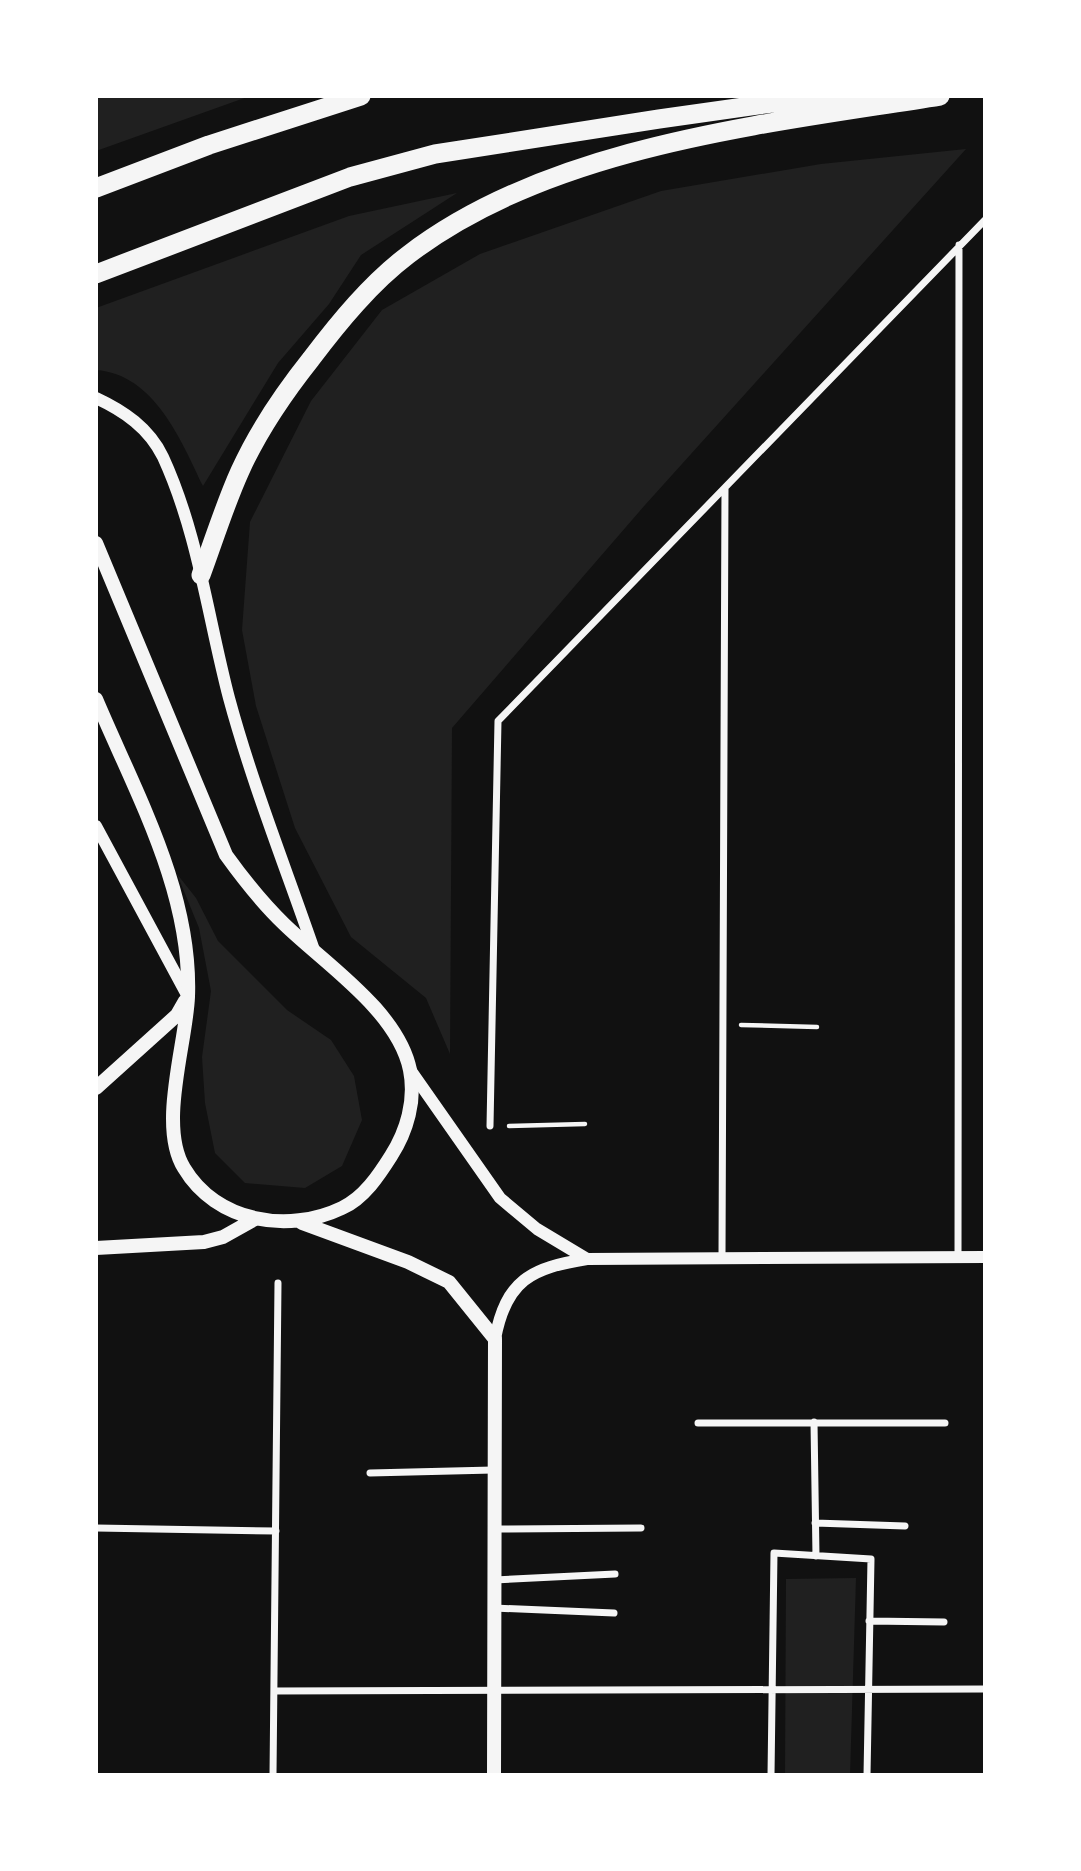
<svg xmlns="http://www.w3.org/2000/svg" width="1081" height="1871" font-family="'Work Sans',sans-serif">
<rect width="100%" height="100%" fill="#111"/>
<path fill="#202020" d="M96,96H250L96,151Z
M966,149L645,505L452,728L450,1054L426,998L351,937L295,828L256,706L242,630L250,522L311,401L382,310L480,254L661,191L821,164Z
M457,193L361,255L329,304L278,363L203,486C181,440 154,374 96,370V308L349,216Z
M177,874L196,898L218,941L287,1010L331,1040L354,1076L362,1120L342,1166L305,1188L245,1183L215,1153L205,1103L202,1057L211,991L199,928Z
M856,1578L850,1775H785L786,1579Z"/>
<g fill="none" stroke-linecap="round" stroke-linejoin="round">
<path stroke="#f5f5f5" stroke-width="4.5" d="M741,1025L817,1027
M509,1126L585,1124"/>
<path stroke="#f5f5f5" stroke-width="7" d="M490,1126L498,721L985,220
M958,1257L959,245
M722,1258L725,488
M814,1422L816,1556
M698,1423H945
M370,1473L493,1470
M815,1523L905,1526
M96,1528L276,1531
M494,1529L641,1528
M494,1580L615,1574
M494,1608L614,1613
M869,1621L944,1622
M274,1691L985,1689
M273,1775L278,1283
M771,1775L774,1553L871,1559L867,1775"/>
<path stroke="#f5f5f5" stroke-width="12" d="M96,398C124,411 149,428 163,457C198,533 208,618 229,698C252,783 285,866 314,950
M96,826L187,995
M411,1071L500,1198L537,1229L587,1259
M495,1339C506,1280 531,1268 587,1259L985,1257"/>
<path stroke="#f5f5f5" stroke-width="14" d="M96,543L226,855C244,880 262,903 284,924C325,964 398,1011 410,1070C416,1100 407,1131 391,1156C379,1175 364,1198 342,1208C288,1234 216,1222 184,1168C158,1126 186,1044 188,997C192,892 136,794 96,699
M96,1088L177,1015L185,1001
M302,1223L408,1262L449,1282L495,1339L494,1775
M96,1248L204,1242L223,1237L255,1219"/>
<path stroke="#f5f5f5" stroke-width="19" d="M96,188L209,145L361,96
M96,274L350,177L435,154L659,119L772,103L868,96
M201,575C214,540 225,504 240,471C258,431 284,393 311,359C339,322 371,283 408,255C551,145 767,124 940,96"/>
</g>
<rect width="1081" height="1871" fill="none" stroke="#ffffff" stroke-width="196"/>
</svg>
